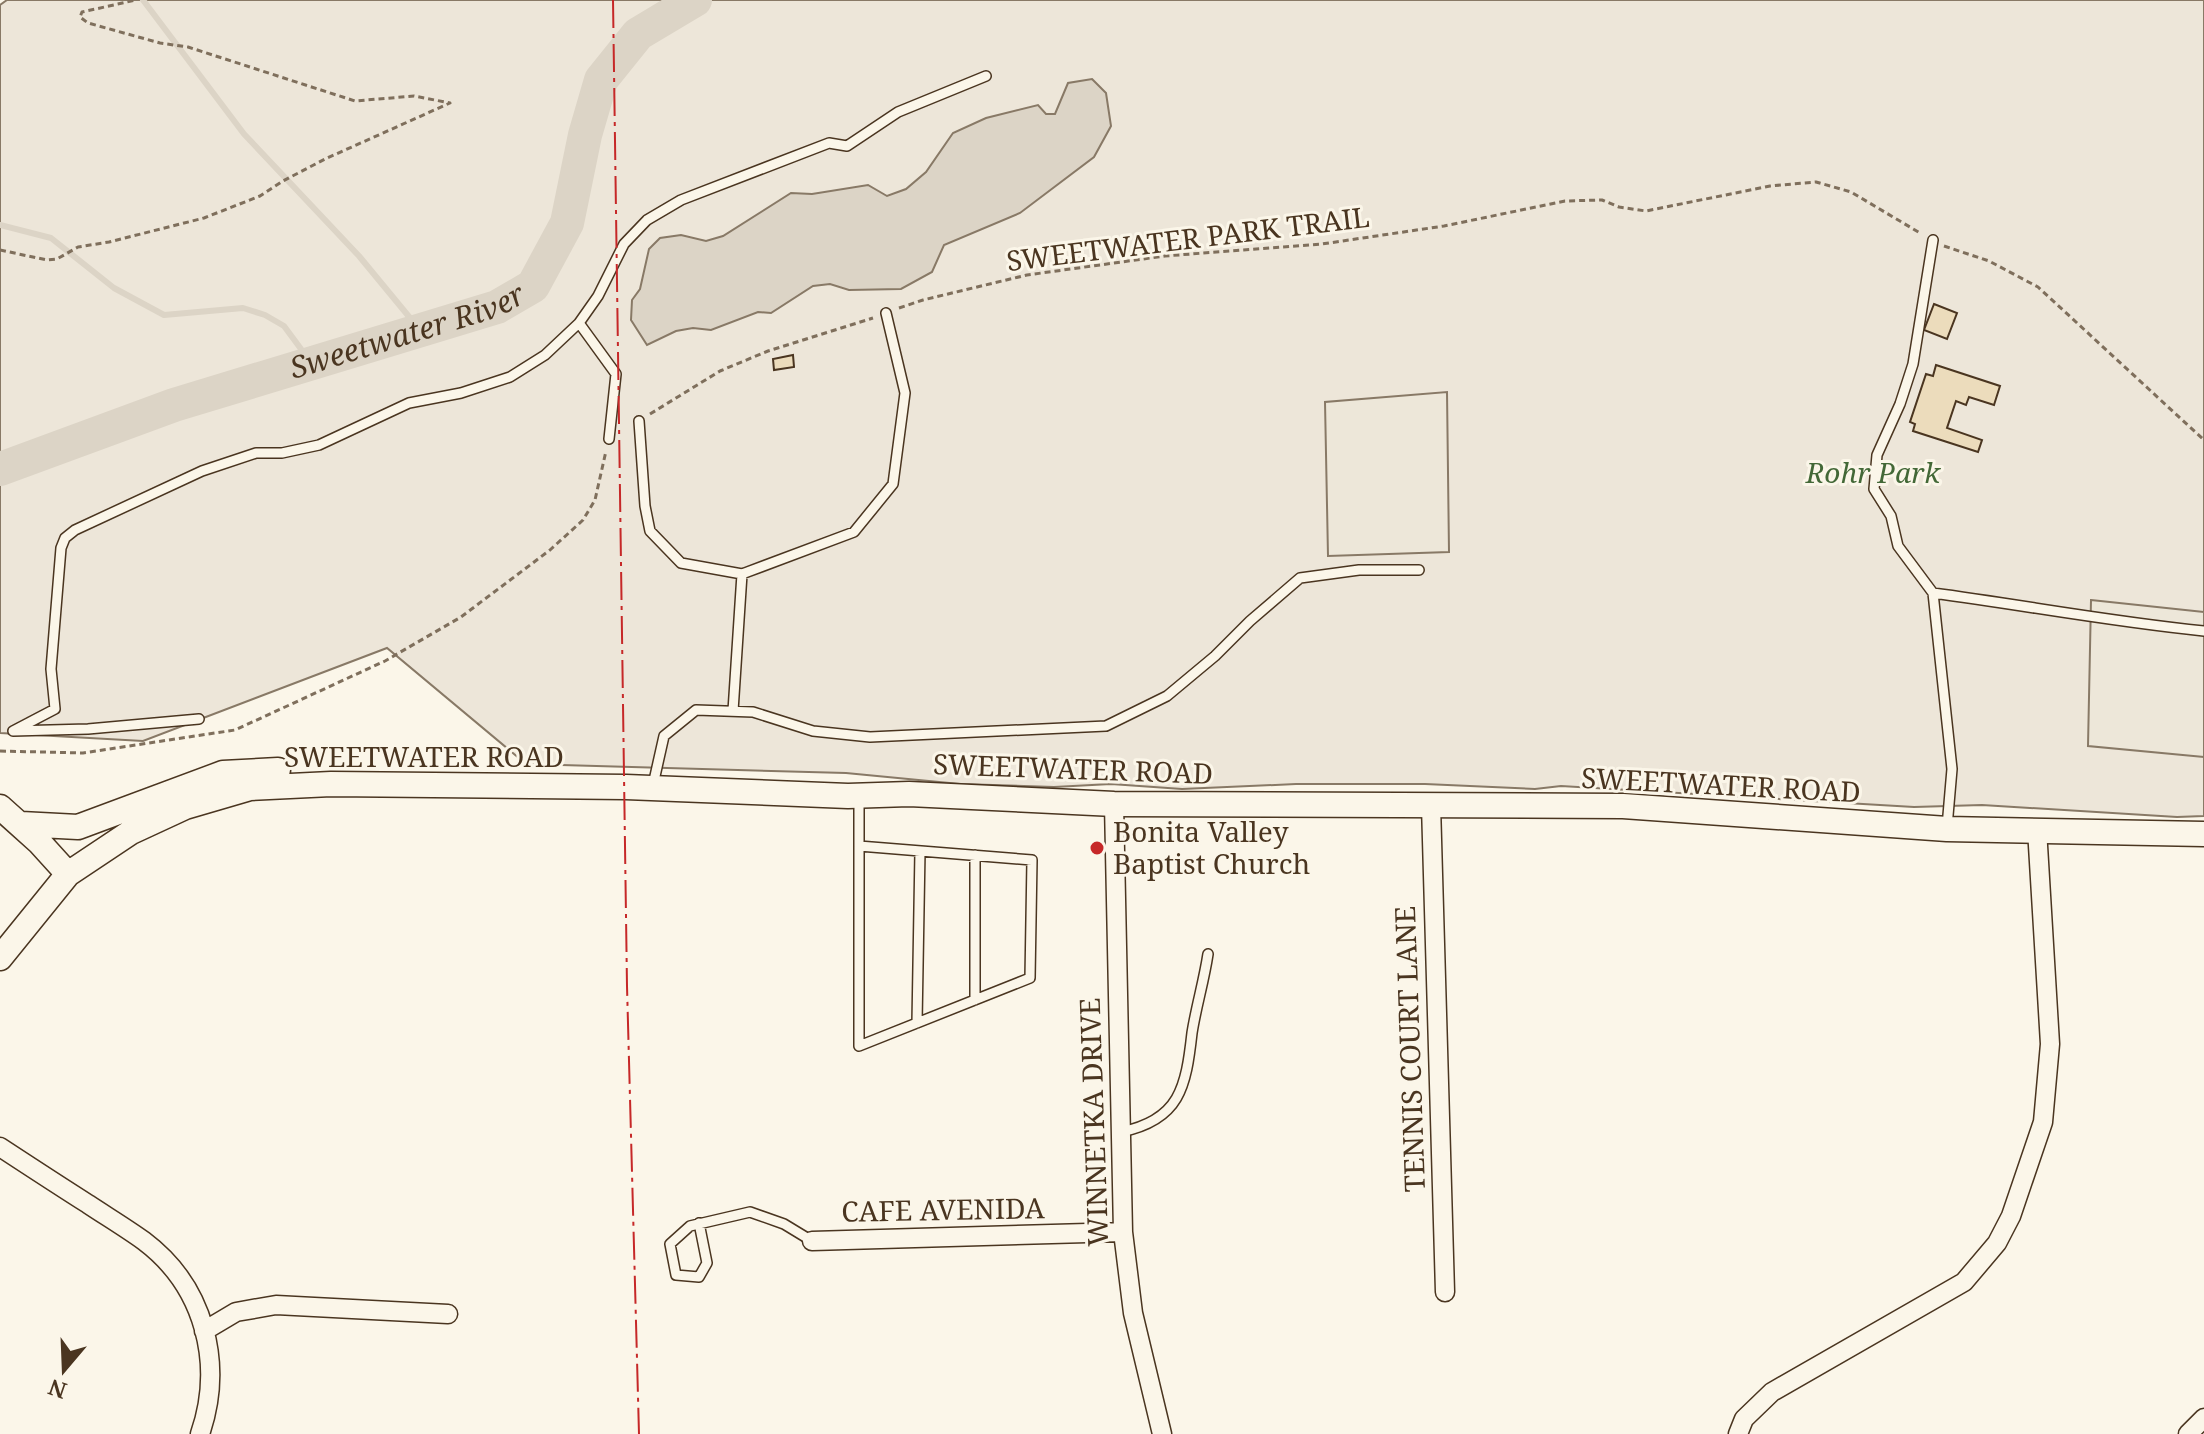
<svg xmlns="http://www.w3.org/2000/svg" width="2204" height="1434" font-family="'Noto Serif',serif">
<rect width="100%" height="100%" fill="#fbf6e9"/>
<path fill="#ede6d9" stroke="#887966" stroke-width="2" d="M7,0H2204V816L2177,817L1982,805L1914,807L1561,786L1535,789L1425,784H1296L1182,789L1111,784L1054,787L960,784L846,773L526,764L387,648L143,741L0,733V5Z"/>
<path fill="#ede7d9" stroke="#887966" stroke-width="2" d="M1447,392L1449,552L1328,556L1325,402Z
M2091,600L2204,612V757L2088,746Z"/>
<path fill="#dcd4c6" stroke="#887966" stroke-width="2" d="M1092,79L1106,93L1111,126L1094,157L1020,213L944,245L932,272L901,289L849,290L830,284L813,286L771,313L758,312L711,330L693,328L676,331L647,345L631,320L632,300L640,289L649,249L660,238L681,235L706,241L723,236L791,193L812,194L868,185L887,196L906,189L926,172L953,133L986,118L1038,105L1046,114H1055L1068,83Z"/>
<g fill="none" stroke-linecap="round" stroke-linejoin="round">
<path stroke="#dcd4c6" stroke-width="6" d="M143,0L244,134L359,256L420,330
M0,225L51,238L114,288L164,315L243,308L265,315L284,326L301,349L305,365"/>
<path stroke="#dcd4c6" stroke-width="34" id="s1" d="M0,469L174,405L497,307L533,286L567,223L585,135L601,80L638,34L695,0"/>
</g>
<path fill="#ecdcbc" stroke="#4a3520" stroke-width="2" d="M1934,304L1957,313L1947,339L1924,330Z
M793,355L794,367L774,370L773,359Z
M1936,365L2000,386L1994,405L1969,397L1966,405L1956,401L1947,428L1982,440L1978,452L1913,431L1915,424L1910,422L1926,374L1933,376Z"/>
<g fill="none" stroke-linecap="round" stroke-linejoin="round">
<g stroke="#4a3520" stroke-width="12">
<path id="lane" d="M579,323L616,374L609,439
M639,421L645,506L650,531L681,563L742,574
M1933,593L1898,546L1891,516L1874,489L1877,455L1900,404L1913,364L1933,240
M733,711L742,574L854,532L893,484L905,393L886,313
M199,719L88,729L13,731L55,709L51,669L61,548L65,538L75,530L202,471L256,453H282L319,445L409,403L461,393L510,377L545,355L579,323L598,296L624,244L647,220L681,200L829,143L847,146L898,112L986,76
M653,785L664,736L696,710L753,712L813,731L870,737L1106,726L1167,696L1215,656L1250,621L1300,578L1359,570H1419
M1947,827L1952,769L1933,593C2023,605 2113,622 2204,631
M859,846L1032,860L1030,978L859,1046V796
M975,855V1000
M917,1023L920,851
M1121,1132C1180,1120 1186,1087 1192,1033C1196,1007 1204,981 1208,954
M699,1223L707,1263L699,1277L676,1275L670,1244L690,1226L750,1212L784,1224L812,1241"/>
</g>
<g stroke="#4a3520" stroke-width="21">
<path id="street" d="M1114,804L1123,1232L1133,1313L1162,1434
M1431,805L1445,1292
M0,1147C29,1166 58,1185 88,1204C106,1216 126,1228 144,1241C205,1287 224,1364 200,1434
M812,1241L1123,1232
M204,1331L236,1312L276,1305L448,1314
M1738,1434L1744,1419L1772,1392L1964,1282L1997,1243L2011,1216L2043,1122L2050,1044L2037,829
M2188,1434L2204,1418"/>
</g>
<g stroke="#4a3520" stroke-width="27">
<path id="secondary" d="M0,807L39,842L68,874
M21,824L78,827L223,773L278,770
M0,958L68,874L131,832L185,807L250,788L331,784L626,787L848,796L909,794L1114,804L1623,806L1947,829L2204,834"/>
</g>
<path stroke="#7f6f5c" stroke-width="3" stroke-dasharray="6 4" stroke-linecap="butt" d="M1944,246L1989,261L2038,287L2204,440
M0,250L47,260L57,259L78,247L109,242L204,218L260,196L283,181L325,159L450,103L414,96L355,101L188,47L160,43L88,23L80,17L82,12L136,0
M899,308L923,300L1027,275L1165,256L1322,244L1444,226L1565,201L1602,200L1619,207L1646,211L1770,186L1816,182L1851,192L1920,233
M650,414L720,371L768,351L873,318
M0,751L83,753L235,730L385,661L461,617L550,550L583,520L595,500L606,451"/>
<use href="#lane" stroke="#fbf6e9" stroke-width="9"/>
<use href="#street" stroke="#fbf6e9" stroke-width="18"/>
<use href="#secondary" stroke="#fbf6e9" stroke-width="24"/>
<path stroke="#c62828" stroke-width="2" stroke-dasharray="28 6 4 6" stroke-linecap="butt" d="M613,0L627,986L639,1434"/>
</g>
<circle fill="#c62828" stroke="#fbf6e9" stroke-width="3" cx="1097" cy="848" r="8"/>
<g text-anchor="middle" stroke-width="6" stroke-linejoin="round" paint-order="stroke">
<g font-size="28" fill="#4a3520" stroke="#fbf6e9">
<text transform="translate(1188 239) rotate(-7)" y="10">SWEETWATER PARK TRAIL</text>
<text x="424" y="767">SWEETWATER ROAD</text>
<text transform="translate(1073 769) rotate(2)" y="10">SWEETWATER ROAD</text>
<text transform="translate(1721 785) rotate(3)" y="10">SWEETWATER ROAD</text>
<text transform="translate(1410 1049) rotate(-92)" y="10">TENNIS COURT LANE</text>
<text transform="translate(1094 1122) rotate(-92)" y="10">WINNETKA DRIVE</text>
<text transform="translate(943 1210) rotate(-1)" y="10">CAFE AVENIDA</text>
</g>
<g font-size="28" font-style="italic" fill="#436837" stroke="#fbf6e9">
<text x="1873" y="483">Rohr Park</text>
</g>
<g font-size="28" fill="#4a3520" stroke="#fbf6e9" text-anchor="start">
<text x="1113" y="842">Bonita Valley<tspan x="1113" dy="32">Baptist Church</tspan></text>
</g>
<g font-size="30" font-style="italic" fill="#4a3520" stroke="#fbf6e9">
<text dy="10" stroke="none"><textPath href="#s1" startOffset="430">Sweetwater River</textPath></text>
</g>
</g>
<g transform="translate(64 1370) rotate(199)" stroke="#fbf6e9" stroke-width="6" paint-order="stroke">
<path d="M0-6L14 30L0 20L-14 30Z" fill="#4a3520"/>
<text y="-12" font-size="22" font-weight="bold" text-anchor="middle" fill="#4a3520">N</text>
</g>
</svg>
